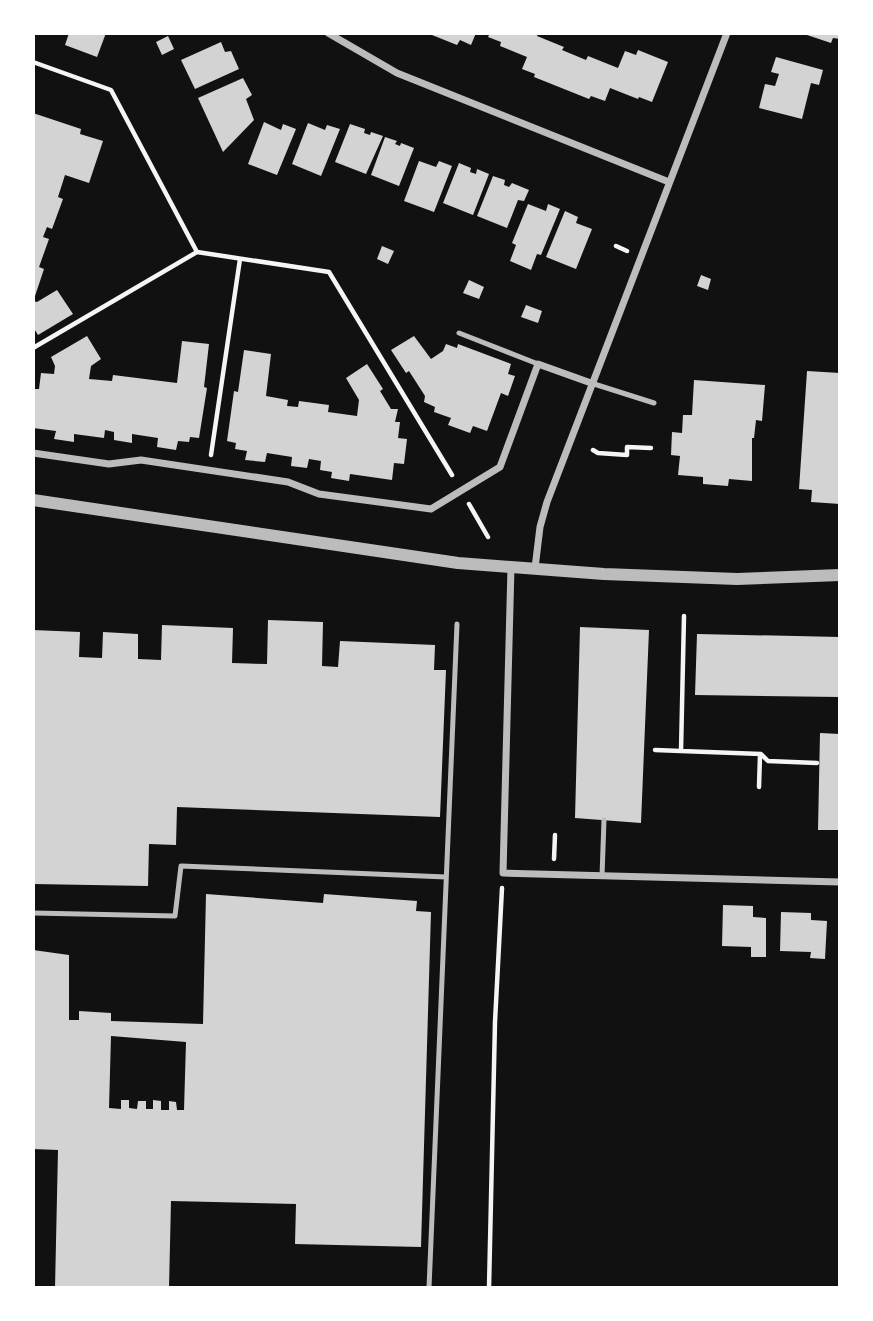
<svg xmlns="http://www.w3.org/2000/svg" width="873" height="1321" font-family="'Alegreya Sans',sans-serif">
<rect width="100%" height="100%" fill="#111"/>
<path fill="#d3d3d3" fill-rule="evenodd" d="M69,33H106L97,57L65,45Z
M427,33H476L471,45L460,40L457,45Z
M490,33H538L537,36L564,47L562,50L586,60L588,56L618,68L625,51L636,55L638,50L668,62L652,102L639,97L638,99L610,88L605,101L591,96L589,99L534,77L535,74L522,69L527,57L500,46L501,42L488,37Z
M801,33H840V39L833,38L831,43Z
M168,36L174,49L162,55L156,42Z
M221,42L225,52L231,51L239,69L195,89L181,60Z
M776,57L823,70L819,85L811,83L802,119L759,108L765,84L775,86L779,74L771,72Z
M243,78L252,95L246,99L254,120L223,152L198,98Z
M33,113L81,129L80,134L103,141L89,183L65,175L58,197L63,199L52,229L47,227L43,237L49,239L39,267L44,269L34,299Z
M264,122L281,130L283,124L296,129L277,175L248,164Z
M308,123L325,130L327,125L340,129L321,176L292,164Z
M350,124L365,129L364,133L370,135L371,132L383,136L366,174L335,162Z
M385,137L397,141L395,144L400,146L401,143L414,148L399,186L371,175Z
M419,161L436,167L439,161L452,166L434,212L404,201Z
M459,163L471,168L470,172L476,174L477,169L489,174L473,215L443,203Z
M493,176L505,180L504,185L509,187L512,183L529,190L524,201L518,200L507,228L477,216Z
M528,204L546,211L548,204L560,209L541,255L537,254L531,270L510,261L516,245L512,243Z
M565,211L578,217L576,223L592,229L576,269L546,257Z
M382,246L394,251L388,264L377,259Z
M701,275L711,279L708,290L697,286Z
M469,280L484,287L479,299L463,293Z
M57,290L73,314L38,335L33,327V301L37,302Z
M526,305L542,311L538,323L521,317Z
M87,336L101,359L91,366L89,379L112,381L113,375L177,383L182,341L209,344L204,387L207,388L199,438L190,437L189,442L178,441L176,450L157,447L158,438L132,434V443L114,440V432L105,430L104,438L74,434V442L54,439L56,431L33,428L35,414L33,413V389H39L41,373L54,374L55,366L51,357Z
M414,336L431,359L443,351L446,344L457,348L458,344L511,364L508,374L515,376L508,396L501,393L487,431L473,426L470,433L448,425L451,418L434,412L435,407L424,402L425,396L409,371L406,373L391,350Z
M244,350L271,354L266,396L288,400L287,406L298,407L299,401L329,405L328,412L357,416L359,400L346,378L367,364L383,389L380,391L391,409H398L395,422H400L398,438L407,439L404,464L394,463L392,480L350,474L349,481L331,478L332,472L320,470L321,461L309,459L307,468L291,466L292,457L267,453L265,462L245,460L247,451L235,449L236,443L227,441L234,391L238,392Z
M807,371L840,373V504L811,502L812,490L799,489Z
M694,380L765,385L762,421L756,420L754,438H752V481L729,479L728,486L703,484V477L678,475L680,456L671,455L672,432L682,433L683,415H692Z
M268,620L323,622L322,666L338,667L340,641L435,645L434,670H446L440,817L177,807L176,845L149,844L148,886L33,884V630L80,632L79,657L102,658L103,632L138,634V659L161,660L162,625L233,628L232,663L267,664Z
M580,627L649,630L641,823L575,818Z
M697,634L840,637V697L695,695Z
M820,733L840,734V830H818Z
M206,894L323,903L324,894L417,901L416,911L431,912L421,1247L295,1244L296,1204L171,1201L169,1288H55L58,1150L33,1149V950L69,955V1020H79V1011L111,1013V1021L203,1024ZM111,1036L186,1042L184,1110H177L176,1102L169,1101V1110H161V1101L153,1100V1109H146V1101H138L137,1109L129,1108V1100H121V1109L109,1108Z
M723,905L753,906V917L766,918V957H751V947L722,946Z
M781,912L811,913V920L827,921L825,959L810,958L811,952L780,951Z"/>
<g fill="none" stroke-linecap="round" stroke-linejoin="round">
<path stroke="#f5f5f5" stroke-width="4.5" d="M33,62L111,90L197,252L33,348
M616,246L627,251
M197,252L329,272L452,475
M593,450L598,453L627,455V447L651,448
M211,455L240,259
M469,504L488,537
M684,616L681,751L761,754L768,761L817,763
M655,750L681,751
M759,787L760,755
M554,859L555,835
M489,1288L495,1022L502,888"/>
<path stroke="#bcbcbc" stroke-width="5" d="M459,333L538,364
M591,383L654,403
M602,876L604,820
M33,913L175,916L181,866L446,877
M429,1288L457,624"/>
<path stroke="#bcbcbc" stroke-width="7" d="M328,33L397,73L669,182
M33,453L109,464L141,460L288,482L319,494L431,509L500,467L538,364L591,383
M511,567L503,873L840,882
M535,568L540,527L547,502L727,33"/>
<path stroke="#bcbcbc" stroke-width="12" d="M33,500L458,563L604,574L737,579L840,575"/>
</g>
<rect width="873" height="1321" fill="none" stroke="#ffffff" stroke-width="70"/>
</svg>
